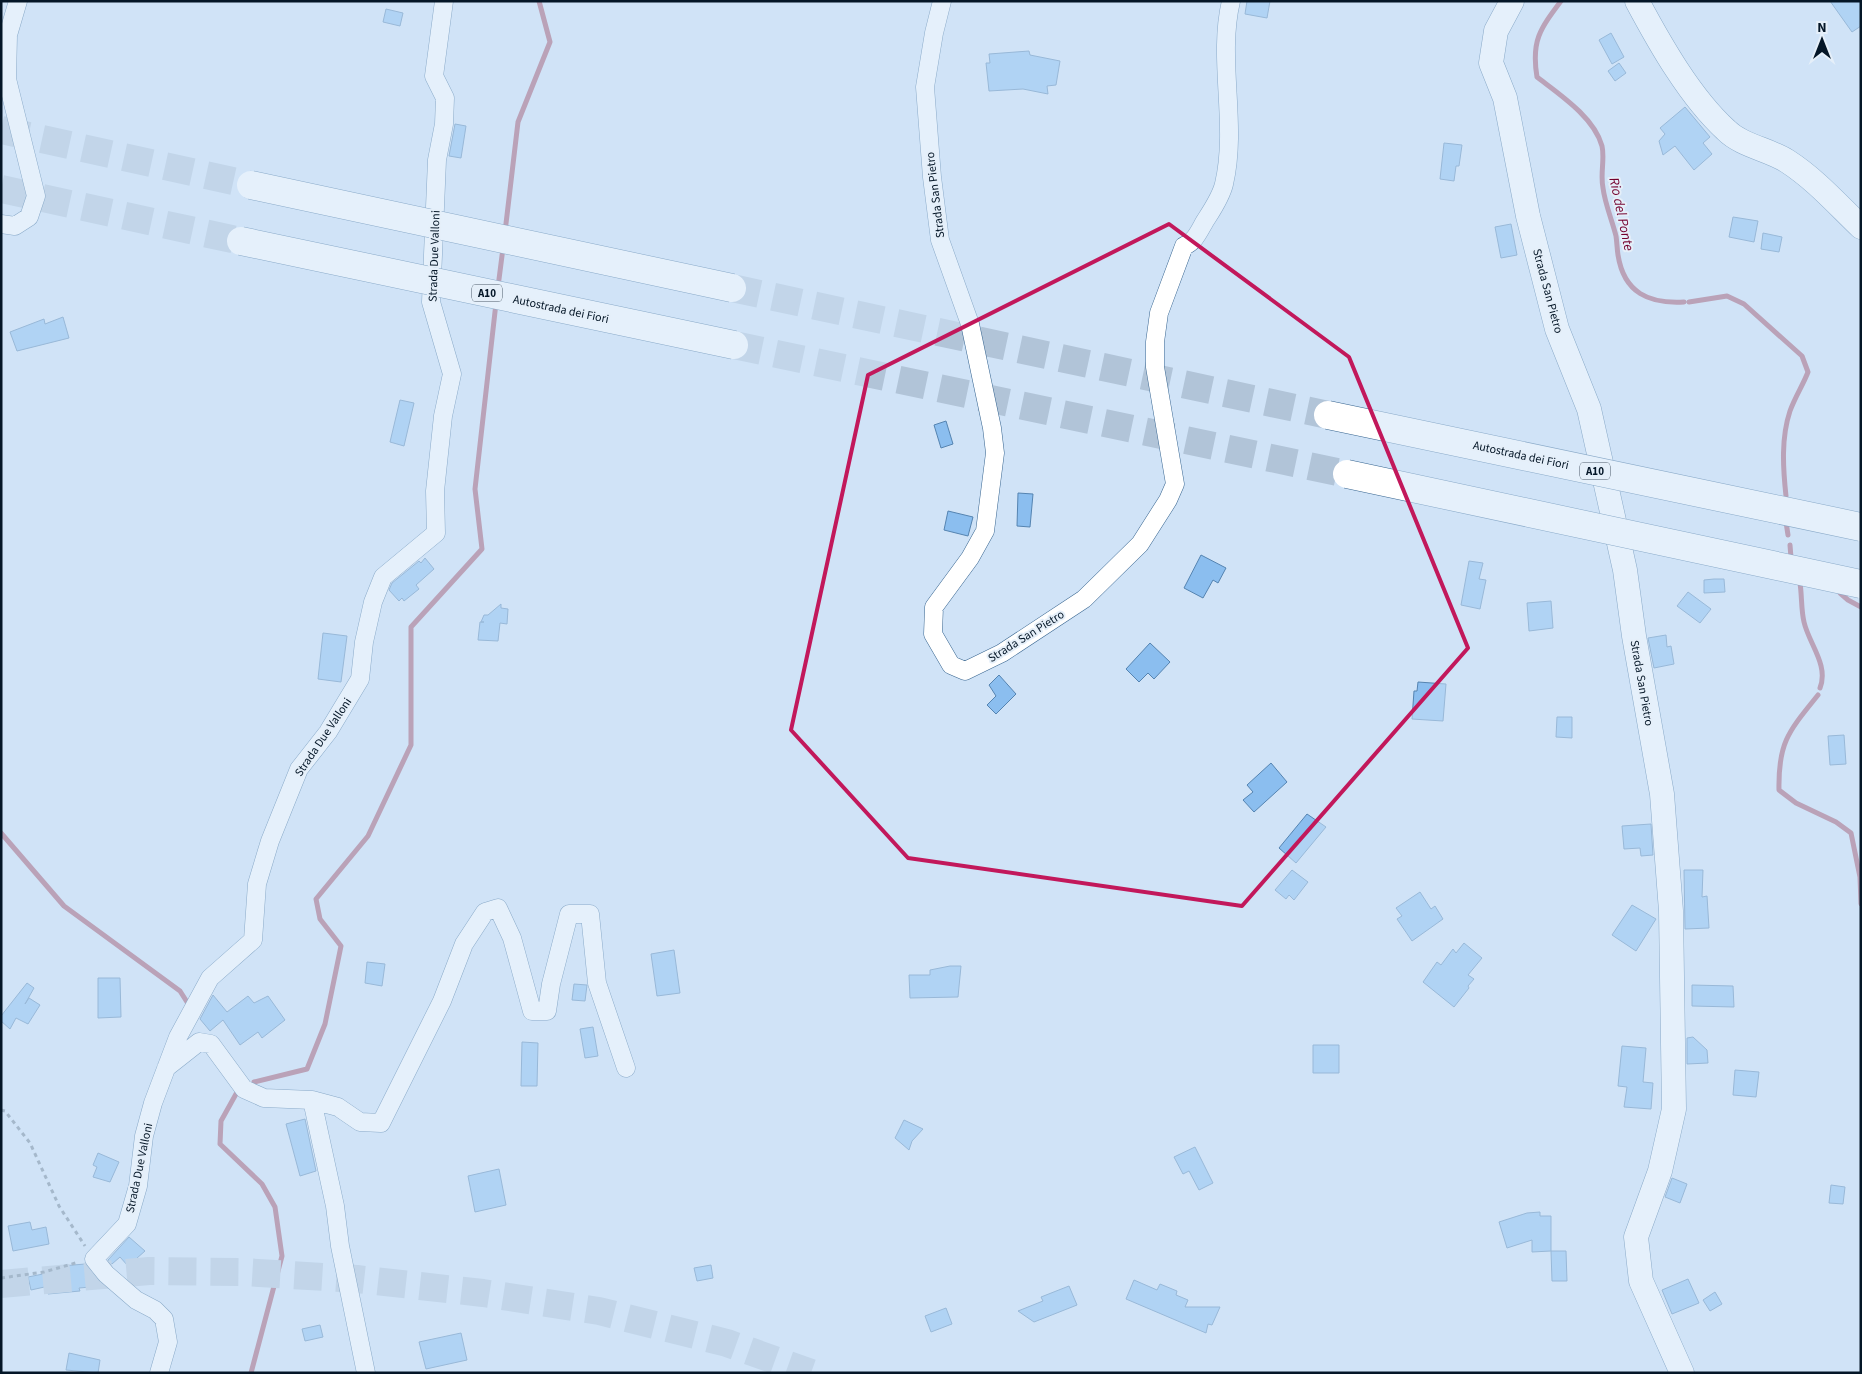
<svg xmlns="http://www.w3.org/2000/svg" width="1862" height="1374" font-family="'Source Sans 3',sans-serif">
<rect width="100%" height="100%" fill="#d0e3f7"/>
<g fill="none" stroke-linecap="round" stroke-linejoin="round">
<path stroke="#a0536a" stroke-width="5" d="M1561,1C1540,29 1531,41 1537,77C1559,94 1594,117 1602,146C1605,159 1600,174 1603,188C1605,204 1612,220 1616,236C1617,242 1617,249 1618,255C1624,293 1649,304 1684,302
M505,232L518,122L550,42L539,1
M498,287L503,248
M1689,302L1727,296L1744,304L1802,356L1808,372C1803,385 1795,397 1790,411C1781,438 1783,468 1786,496
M1786,522L1788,535
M1790,545L1791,558
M1800,583C1802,596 1801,610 1804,622C1809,644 1829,665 1820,688
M1840,593L1848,600L1861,607
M1818,695C1789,731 1778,742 1779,790L1796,803L1836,822L1851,833L1860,877L1861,904
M1,833L64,906L180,991L187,1002
M254,1082L307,1069L325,1024L341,946L320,919L316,899L368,836L411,745V627L482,549L475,489L496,303
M236,1094L221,1121L220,1144L262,1184L275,1207L282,1256L251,1373"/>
</g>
<path fill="#8bbeef" stroke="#5584b1" d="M1247,1H1270L1267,18L1245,14Z
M1830,1H1861V26L1852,32Z
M386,9L403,13L400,26L383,22Z
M1611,33L1624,57L1612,64L1599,40Z
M1029,51L1030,55L1060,61L1056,85L1047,86L1048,94L1023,89L989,91L986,63H990L989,54Z
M1619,63L1626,73L1615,81L1608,71Z
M1685,107L1710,137L1703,143L1712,154L1694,170L1675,146L1663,155L1659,141L1665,134L1660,128Z
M455,124L466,126L461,158L449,156Z
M1444,143L1462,145L1459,166H1456L1454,181L1440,179Z
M1733,217L1758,221L1754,242L1729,237Z
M1511,224L1517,255L1501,258L1495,227Z
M1763,233L1782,237L1779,252L1761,249Z
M63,317L69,338L17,351L10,332L44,319L45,324Z
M400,400L414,403L404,446L390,442Z
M946,421L953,444L941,448L934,425Z
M1018,493L1033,494L1030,527L1017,526Z
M948,511L973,517L968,536L944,530Z
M1201,555L1226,568L1218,583L1213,580L1203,598L1184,588Z
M425,558L434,569L416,585L419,589L404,601L402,598L399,601L389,590L392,583L419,561L421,563Z
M1469,561L1483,563L1479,579L1486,580L1480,609L1461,605Z
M1714,579H1724L1725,592L1704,593V580Z
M1688,592L1711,609L1700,623L1677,606Z
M1551,601L1553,628L1529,631L1527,603Z
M501,604V608L508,609L507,624L500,623L498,641L478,640L480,622H484H481L484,615H488Z
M323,633L347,636L341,682L318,679Z
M1666,635L1667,647L1671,646L1674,664L1654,668L1648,638Z
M1150,643L1170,662L1154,679L1148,673L1139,682L1126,669Z
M999,675L1016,694L996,714L987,705L996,696L989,685Z
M1418,682L1446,684L1443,721L1412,719L1414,691H1417Z
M1557,717H1572V738L1556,737Z
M1844,735L1846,764L1830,765L1828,736Z
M1271,763L1287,782L1254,812L1243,800L1253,792L1247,785Z
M1307,814L1326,827L1296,863L1279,848Z
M1651,824L1653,855L1641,856L1640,848L1624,849L1622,826Z
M1292,870L1308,882L1294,900L1289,895L1286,899L1275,890Z
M1684,870H1703L1702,897L1707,896L1709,928L1685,929Z
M1420,892L1431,909L1435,906L1443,919L1412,941L1397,919L1402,916L1396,908Z
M1632,905L1656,919L1636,951L1612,935Z
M1464,943L1482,958L1468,975L1474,979L1468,986L1469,988L1454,1007L1423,982L1437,962L1441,965L1453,949L1456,953Z
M674,950L680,993L657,996L651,954Z
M367,962L385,964L382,986L365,983Z
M950,966H961L958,997L910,998L909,975H930V970Z
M98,978H120L121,1017L98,1018Z
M27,983L34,988L25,1004L29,998L40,1005L28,1024L16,1018L10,1029L1,1021V1016Z
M574,984L587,985L585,1001L572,1000Z
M1692,985L1733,986L1734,1007L1692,1006Z
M213,995L227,1012L248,996L254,1003L268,996L285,1020L262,1038L258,1032L240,1045L223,1020L210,1031L200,1019Z
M593,1027L598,1056L585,1058L580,1029Z
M1693,1037L1707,1050L1708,1063L1687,1064V1038Z
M522,1042L538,1043L537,1086H521Z
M1313,1045H1339V1073H1313Z
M1622,1046L1646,1048L1643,1082L1653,1083L1651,1109L1624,1107L1627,1087L1618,1086Z
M1735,1070L1759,1072L1756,1097L1733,1095Z
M305,1119L316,1171L300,1176L286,1124Z
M904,1120L923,1129L912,1141L909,1150L895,1138Z
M1195,1147L1213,1183L1199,1190L1189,1171L1183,1174L1174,1157Z
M98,1153L119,1162L110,1182L93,1177L97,1167L93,1165Z
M499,1169L506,1205L475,1212L468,1176Z
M1672,1178L1687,1184L1680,1203L1665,1197Z
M1831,1185L1845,1187L1843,1204L1829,1203Z
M1540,1212V1216H1551V1251H1566L1567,1281H1552L1551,1251L1532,1252V1240L1507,1248L1499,1222L1527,1213Z
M30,1222L32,1230L46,1227L49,1244L13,1251L8,1226Z
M129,1237L145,1251L128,1266L120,1257L112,1264L108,1260Z
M85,1264L103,1286L79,1288L80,1291L48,1294L49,1286L31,1290L28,1277L63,1270L62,1266Z
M711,1265L713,1278L697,1281L694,1268Z
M1688,1279L1699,1303L1672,1314L1662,1290Z
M1134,1280L1157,1290L1160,1284L1177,1291L1176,1295L1188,1300L1185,1307H1220L1212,1325L1208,1324L1206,1333L1126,1299Z
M1069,1286L1077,1305L1034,1322L1018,1311L1043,1301L1041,1297Z
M1715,1292L1722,1304L1710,1311L1703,1300Z
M946,1308L952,1324L931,1332L925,1316Z
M320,1325L323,1337L305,1341L302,1329Z
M461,1333L467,1360L426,1369L419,1342Z
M69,1353L100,1360L98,1373L66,1370Z"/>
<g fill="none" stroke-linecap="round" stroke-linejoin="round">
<path stroke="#b1c4d8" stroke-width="28" stroke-dasharray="28 14" stroke-linecap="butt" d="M1,130L251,185
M1,189L241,241
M732,288L1328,415
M734,345L1347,474
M1,1284L149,1271L243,1272L357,1279L483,1293L599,1311L727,1343L811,1373"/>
<g stroke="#376590" stroke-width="19">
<path id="street" d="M942,1L934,33L925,87L932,177L940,240L970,324L992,428L995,453L985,531L970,558L934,607L933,634L951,665L965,671L1002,653L1084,599L1140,544L1168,500L1175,484L1155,367V342L1159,313L1184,246C1195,242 1199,231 1205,221C1212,210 1221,197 1224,184C1238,124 1217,60 1231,1
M1,224L15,226L29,217L36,196L7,79L8,35L18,1
M166,1068L199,1042L211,1044L244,1089L264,1098L312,1100L338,1107L360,1122L381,1123L442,1001L464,944L485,912L498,908L512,938L532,1011H547L551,984L569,914H590L597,983L626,1068
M312,1100L335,1206L340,1246L366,1373
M159,1373L168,1342L164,1319L155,1310L136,1300L106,1274L94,1259L127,1224L138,1186L144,1136L153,1103L178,1037L210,978L253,940L257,884L270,841L299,769L328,732L360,679L364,642L373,602L383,577L436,533L435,491L443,416L452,374L431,302L437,160L444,124L445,98L434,76L444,1"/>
</g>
<g stroke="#376590" stroke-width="25">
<path id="secondary" d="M1512,1L1496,31L1491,63L1505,98L1528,216L1557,329L1589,409L1625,570L1634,636L1662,794L1671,911L1674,1109L1660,1171L1636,1237L1641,1281L1682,1373
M1637,1C1660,44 1690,97 1726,130C1742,146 1768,149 1787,161C1815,179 1837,204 1861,227"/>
</g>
<path stroke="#718496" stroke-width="3" stroke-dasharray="4 4" stroke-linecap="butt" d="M1,1110L5,1111L30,1143L59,1206L85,1246
M1,1278L44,1272L79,1262"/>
<use href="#street" stroke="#fff" stroke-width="18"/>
<use href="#secondary" stroke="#fff" stroke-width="24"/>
<g stroke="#376590" stroke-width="29" stroke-linecap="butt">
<path id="highway-bridge" d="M251,185L732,288
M241,241L734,345
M1328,415L1861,527
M1347,474L1861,584"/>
</g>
<use href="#highway-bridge" stroke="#fff" stroke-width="28"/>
</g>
<path d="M0 0H1862V1374H0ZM1169,224L1349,357L1468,648L1242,906L908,858L791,730L868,375Z" fill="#d0e3f7" fill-opacity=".55" fill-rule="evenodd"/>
<path fill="none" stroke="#c2185b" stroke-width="4" stroke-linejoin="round" d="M1169,224L1349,357L1468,648L1242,906L908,858L791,730L868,375Z"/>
<g text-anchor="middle" stroke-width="4" stroke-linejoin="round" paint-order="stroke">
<g fill="#e5eff9" stroke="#485766" stroke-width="1">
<rect x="472" y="284.5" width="30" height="17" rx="4"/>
<rect x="1580" y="462.5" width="30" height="17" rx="4"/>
</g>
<g font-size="11" font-weight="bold" fill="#041627">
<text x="487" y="297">A10</text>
<text x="1595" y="475">A10</text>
</g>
<g font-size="12" fill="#041627" stroke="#e5eff9">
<text transform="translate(935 195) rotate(-97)" y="4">Strada San Pietro</text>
<text transform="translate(434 256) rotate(-88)" y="4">Strada Due Valloni</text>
<text transform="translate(1548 291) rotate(75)" y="4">Strada San Pietro</text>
<text transform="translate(561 309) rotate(12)" y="4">Autostrada dei Fiori</text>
<text transform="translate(1521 455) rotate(12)" y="4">Autostrada dei Fiori</text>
<text transform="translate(1026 636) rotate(-32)" y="4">Strada San Pietro</text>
<text transform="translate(1642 683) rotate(80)" y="4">Strada San Pietro</text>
<text transform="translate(323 737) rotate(-56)" y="4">Strada Due Valloni</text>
<text transform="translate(139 1168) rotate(-78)" y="4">Strada Due Valloni</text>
</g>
<g font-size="14" font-style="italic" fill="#74012d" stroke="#e5eff9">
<text transform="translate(1622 214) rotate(78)" y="5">Rio del Ponte</text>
</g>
</g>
<rect width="1862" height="1374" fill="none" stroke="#041627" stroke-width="5"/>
<g transform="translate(1822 40)" stroke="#e5eff9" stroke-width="4" paint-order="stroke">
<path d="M0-4L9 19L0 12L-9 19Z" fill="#041627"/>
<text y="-8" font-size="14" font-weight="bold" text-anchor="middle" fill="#041627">N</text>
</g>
</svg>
